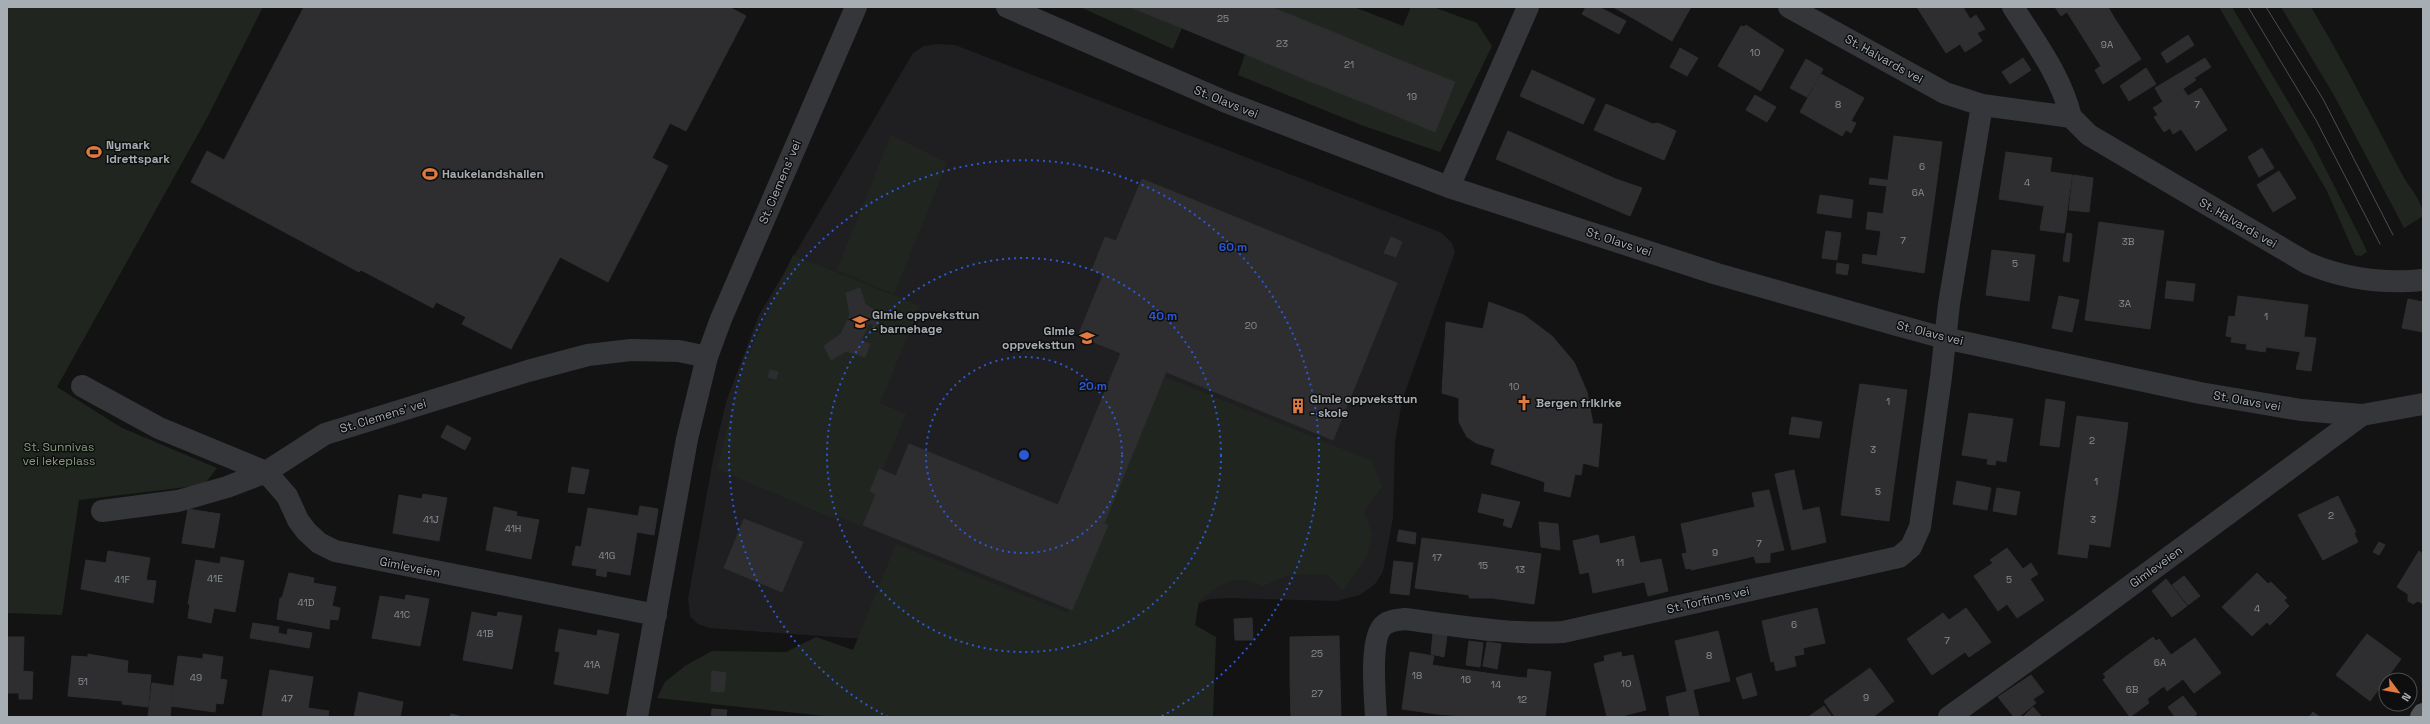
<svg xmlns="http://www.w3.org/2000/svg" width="2430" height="724" font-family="'Space Grotesk',sans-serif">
<rect width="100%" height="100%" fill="#131314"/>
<path fill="#1f1f21" d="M938,44L955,45L1442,233L1452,243L1455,252L1402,401L1395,442L1393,518L1383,572L1375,584L1360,595L1336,601L1228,598L1210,599L1197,604L947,645L709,628L698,624L690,616L688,599L714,454L726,402L759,315L913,53L924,46Z"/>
<path fill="#20261f" d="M7,7H263L207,118L57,387L122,428L217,468L204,485L79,500L62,615L7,613Z
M1080,7H1130L1182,28L1173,49Z
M1271,7H1354L1403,26L1411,7H1433L1477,23L1492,46L1440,152L1361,125L1238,75L1245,54L1435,132L1455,82Z
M2219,7H2232L2312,142L2364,245L2367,252L2361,256L2355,255L2327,191Z
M2281,7H2311C2344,62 2373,119 2403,176C2410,189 2423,201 2423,216L2404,228L2335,97Z
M891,135L947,163L894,294L837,270Z
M793,255L920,306L880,403L906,414L882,471L879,469L870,491L876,494L861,526L837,516L835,519L717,469L743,367Z
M1163,376L1372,461L1382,487L1364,511L1372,535L1367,556L1343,590L1327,574L1289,575L1263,586C1235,573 1222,582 1199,601L1195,625L1216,637L1213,717H834L657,698L665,682L685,666L712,651L786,652L816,637L853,650L896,544L1068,613Z"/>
<path fill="#2e2e30" stroke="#2d2e30" d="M304,7H729L746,16L686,131L670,123L652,158L668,166L608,282L560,257L511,349L462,324L466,317L436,302L433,308L361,270L359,272L191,182L207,151L224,160Z
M1130,7H1191L1182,28Z
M1191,7H1264L1245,54L1182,28Z
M1264,7H1271L1328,30L1307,80L1245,54Z
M1586,7H1599L1626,21L1619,34L1582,14Z
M1613,7H1637L1631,17Z
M1637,7H1691L1672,41L1631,17Z
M1917,7H1929L1920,12Z
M1929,7H1963L1970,19L1976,15L1985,29L1977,33L1982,41L1965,52L1960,44L1946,53L1920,12Z
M2055,7H2108L2115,19L2084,39L2067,12L2061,16Z
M2115,19L2141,59L2103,84L2095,70L2101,66L2084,39Z
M1746,25L1784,50L1761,91L1718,66L1741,26L1744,27Z
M1328,30L1390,56L1370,105L1307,80Z
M2188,35L2194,45L2167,63L2161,53Z
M1680,48L1698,58L1687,76L1670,67Z
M1390,56L1455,82L1435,132L1370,105Z
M2023,58L2031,70L2010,84L2002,72Z
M2205,58L2211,67L2194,78L2196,80L2163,102L2155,88Z
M1806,59L1823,69L1807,97L1790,88Z
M2146,68L2156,84L2129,101L2120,86Z
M1532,70L1595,99L1583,124L1520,96Z
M1821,74L1864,98L1851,121L1856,123L1851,133L1846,130L1842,136L1800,112Z
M2201,88L2227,130L2196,151L2181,129L2173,134L2170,128L2164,132L2154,117L2158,115L2153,108L2183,89L2188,96Z
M1755,95L1776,107L1767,122L1746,110Z
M1606,104L1653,124L1658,123L1676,131L1664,160L1594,130Z
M1508,131L1616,179L1642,188L1630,216L1496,159Z
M1894,136L1942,142L1936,187L1888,180Z
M2262,148L2274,168L2259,177L2248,157Z
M2006,152L2052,158L2045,206L1999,199Z
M2279,171L2296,198L2273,212L2257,185Z
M2050,172L2072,175L2064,233L2040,230Z
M2073,175L2093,178L2089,212L2069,210Z
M1870,178L1936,187L1930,230L1867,221L1868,212L1883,214L1887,186L1869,184Z
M1142,179L1397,283L1333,440L1166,372L1104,524L1108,525L1072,610L863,525L876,494L870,491L879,469L896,476L909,444L1058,505L1121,353L1078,336L1103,275L1092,270L1105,237L1116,241Z
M1820,195L1853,200L1851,218L1817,213Z
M1867,221L1930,230L1924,273L1862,263L1863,254L1877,256L1881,231L1866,229Z
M2099,222L2164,231L2157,280L2092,271Z
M1826,231L1841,233L1837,260L1822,258Z
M2067,233L2072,234L2069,262L2063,261Z
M1391,237L1402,242L1396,257L1384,253Z
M1992,250L2035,255L2029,301L1986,295Z
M1837,263L1849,265L1847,275L1836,273Z
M2092,271L2157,280L2150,329L2085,320Z
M2167,281L2195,284L2193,301L2165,298Z
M860,288L865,304L882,315L876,326L869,323L861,341L870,344L865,357L846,351L831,360L824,346L841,334L850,315L846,293Z
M2059,296L2079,300L2072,332L2052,328Z
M2238,296L2308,305L2302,352L2266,347L2265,352L2246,349L2247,344L2231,342L2232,337L2226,336L2229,316L2235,317Z
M2408,299L2423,302V332L2402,328Z
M1489,302L1524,315L1552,336L1574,362L1587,392L1593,424H1602L1598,467L1583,463L1581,475L1575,474L1570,497L1544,491L1545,482L1491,464L1495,449L1476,443L1467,437L1459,422V398L1442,393L1446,322L1483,329Z
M2304,337L2316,338L2311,371L2296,369Z
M770,370L778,372L776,379L768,377Z
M1860,384L1907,390L1901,434L1853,428Z
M2046,399L2065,402L2059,447L2040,445Z
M1969,413L2013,419L2006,462L1996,460L1995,465L1987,464L1988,459L1962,455Z
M2077,416L2128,423L2122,465L2071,458Z
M1792,417L1822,422L1819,438L1789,434Z
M447,425L471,438L465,450L441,437Z
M1853,428L1901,434L1895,477L1847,470Z
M2071,458L2122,465L2116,507L2065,499Z
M572,467L589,470L584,494L568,492Z
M1794,470L1810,546L1792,550L1775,474Z
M1847,470L1895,477L1889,521L1841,515Z
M1957,481L1991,488L1987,510L1953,504Z
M1997,488L2020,492L2016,515L1993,511Z
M1769,490L1784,550L1770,553V562L1756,563L1754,556L1738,560L1728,513L1755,507L1752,493Z
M423,494L447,498L439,541L393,533L399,495L422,499Z
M1482,494L1520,502L1511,528L1503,525L1505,519L1478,512Z
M2338,496L2356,532L2354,533L2358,542L2323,560L2298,515Z
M2065,499L2116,507L2110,547L2089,544L2087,558L2058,554Z
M640,506L658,509L654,535L637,532L630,575L607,571L606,577L596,575L597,569L572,565L576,546L581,547L588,508L638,516Z
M494,507L517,512L516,516L539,520L531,559L486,550Z
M1819,507L1826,542L1810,546L1802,511Z
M188,509L220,514L214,548L182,543Z
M1728,513L1738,560L1691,570V568L1686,569L1682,554L1687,553L1681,524Z
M744,519L803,542L782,592L724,568Z
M1539,522L1558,524L1560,550L1541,547Z
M1399,530L1416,533L1415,544L1397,541Z
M1598,535L1600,544L1634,536L1644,582L1593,593L1589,572L1580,574L1573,541Z
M1422,538L1462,543L1455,593L1415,588Z
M2379,542L2385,545L2379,555L2373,552Z
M1462,543L1499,548L1492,598H1469V595L1455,593Z
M1499,548L1541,554L1534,604L1492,598Z
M2007,548L2023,569L2031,563L2038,574L2030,579L2044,600L2017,618L2007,604L1998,611L1974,576L1993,563L1990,560Z
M108,551L150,558L146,580L156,581L153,603L81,589L86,560L106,563Z
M2419,551L2423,554V604L2418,601L2413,604L2408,601V594L2397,587Z
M221,557L244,561L235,612L214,608L211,623L188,618L190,604H188L196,560L220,564Z
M1661,559L1668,591L1648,596L1640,563Z
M1394,561L1413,563L1409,595L1390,593Z
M289,573L314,578L313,583L336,587L332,606L340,608L338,620L330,619L329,629L277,619L280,598H282Z
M2257,573L2268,584L2271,582L2287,598L2284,600L2289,606L2270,625L2267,622L2252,636L2222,607Z
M2184,576L2200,596L2188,605L2172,585Z
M2166,579L2187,606L2172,617L2152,591Z
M406,595L429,599L420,646L372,638L380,596L405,600Z
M1817,608L1825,643L1803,648L1804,654L1794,656L1796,666L1776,671L1774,661L1771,662L1762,621Z
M1966,608L1991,642L1969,657L1965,652L1932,675L1907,639L1943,613L1949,620Z
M472,612L497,617L498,612L522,616L512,669L463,660Z
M1252,618L1253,640H1235L1234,619Z
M253,623L279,627L278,633L282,634L281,643L250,638Z
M288,629L312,633L309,648L281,643L282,634L287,635Z
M559,629L597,636L598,630L619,634L608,694L554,684L560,652L555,651Z
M1718,631L1730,681L1687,691L1675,641Z
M1433,633L1447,635L1444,657L1431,654Z
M2367,634L2401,659L2370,701L2336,675Z
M1339,636L1340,679L1290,680V637Z
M7,637H24L23,671L33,672L32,699H19V693H7Z
M2153,637L2156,641L2159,639L2171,655L2195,638L2221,673L2194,693L2183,679L2167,691L2164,686L2155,693L2128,655Z
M1469,641L1483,643L1480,667L1466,665Z
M1487,642L1501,644L1497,669L1483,666Z
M1410,652L1434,656L1432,665L1444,667L1437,714L1402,709Z
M1621,652L1622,657L1633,655L1646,710L1618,717H1607L1594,664L1605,661L1604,656Z
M88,654L128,661L127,673L151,675L148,707L122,704L123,701L68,696L72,656L88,657Z
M203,654L223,657L220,679L227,680L223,704L216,703L215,712L171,706L178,656L203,659Z
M2128,655L2155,693L2147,699L2149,703L2130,717L2103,680L2106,677L2103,674Z
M1444,667L1479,672L1473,717L1437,714Z
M1870,668L1894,701L1873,717H1835L1824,701Z
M1528,669L1551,672L1545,717H1509L1515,677L1527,678Z
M270,670L313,677L308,708L329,711L328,717H262Z
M712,671L726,673L724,692L711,691Z
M1479,672L1515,677L1509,717H1473Z
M1751,673L1757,695L1743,699L1736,678Z
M2031,675L2044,692L2033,699L2036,703L2019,717H2014L1998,697Z
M1340,679L1341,717H1291L1290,680Z
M152,683L173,686L170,717L148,716Z
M1693,690L1699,716L1670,717L1666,697Z
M359,692L403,702L400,717H354Z
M2183,696L2197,714L2193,717H2175L2168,707Z
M1824,706L1832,717H1808Z
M2033,707L2042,717H2023Z
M712,709L727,710L726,717H711Z
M2313,712L2320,717H2309Z
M451,714L463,717H450Z"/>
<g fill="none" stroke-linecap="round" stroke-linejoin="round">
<path stroke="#343639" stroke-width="22" d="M1007,7L1226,102L1449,187L1717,274L1893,324L1944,338L2200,393L2301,410L2362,415L2423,404
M1789,7L1945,93L1982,105L2071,117L2089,135L2307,263C2345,279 2382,284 2423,280
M2013,7C2035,42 2061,76 2071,117
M1449,187L1528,7
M82,386L159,428L266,472L325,434L528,371L588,355L631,350L679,351L707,357
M102,511L178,501L227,487L266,472L287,496L298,520L306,531L319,543L335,551L656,615
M637,717L687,439L707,357L721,319L856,7
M1376,717C1375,698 1369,637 1384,625C1390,620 1398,620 1405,619C1458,626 1510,635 1563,632L1899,557L1911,547L1920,527L1941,377L1949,304L1982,105
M1949,717L2084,620L2362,415"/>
<path stroke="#505457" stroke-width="22" d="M2421,717L2423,714"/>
<path stroke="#4b4f51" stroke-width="1" d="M2248,7L2316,120L2380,244
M2266,7L2323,99L2393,235"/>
</g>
<g fill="none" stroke="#2b58d4" stroke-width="2" stroke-dasharray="2 4">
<circle cx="1024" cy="455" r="98"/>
<circle cx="1024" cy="455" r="197"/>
<path d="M888 717A295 295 0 1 1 1160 717"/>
</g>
<defs>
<g id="stadium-bare" transform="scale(1.2)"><path d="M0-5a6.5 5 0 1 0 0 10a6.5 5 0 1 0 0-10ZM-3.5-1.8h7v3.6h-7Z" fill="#df7a40" stroke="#0e0e0f" stroke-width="2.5" paint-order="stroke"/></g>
<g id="school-bare" transform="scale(1.2)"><path d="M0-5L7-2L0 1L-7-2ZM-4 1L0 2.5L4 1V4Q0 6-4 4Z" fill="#df7a40" stroke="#0e0e0f" stroke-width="2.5" paint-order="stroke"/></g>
<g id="church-bare" transform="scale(1.2)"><path d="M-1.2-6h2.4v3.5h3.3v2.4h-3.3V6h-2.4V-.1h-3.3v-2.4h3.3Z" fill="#df7a40" stroke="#0e0e0f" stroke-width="2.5" paint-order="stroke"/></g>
<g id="building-bare" transform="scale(1.2)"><path d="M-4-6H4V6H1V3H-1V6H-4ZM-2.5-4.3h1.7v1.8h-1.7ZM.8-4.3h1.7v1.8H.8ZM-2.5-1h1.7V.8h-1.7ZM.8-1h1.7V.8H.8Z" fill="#df7a40" stroke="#0e0e0f" stroke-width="2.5" paint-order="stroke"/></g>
</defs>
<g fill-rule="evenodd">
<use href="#stadium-bare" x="94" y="152"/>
<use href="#stadium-bare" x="430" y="174"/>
<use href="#school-bare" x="860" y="322"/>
<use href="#school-bare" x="1087" y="338"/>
<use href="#church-bare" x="1524" y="403"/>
<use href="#building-bare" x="1298" y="406"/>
</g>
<g text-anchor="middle" stroke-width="3" stroke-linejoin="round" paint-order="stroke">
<g font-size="10" fill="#888e92">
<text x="1223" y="22">25</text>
<text x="1282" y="47">23</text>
<text x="2107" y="48">9A</text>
<text x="1755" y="56">10</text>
<text x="1349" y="68">21</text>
<text x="1412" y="100">19</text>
<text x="1838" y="108">8</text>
<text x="2197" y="108">7</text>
<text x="1922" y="170">6</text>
<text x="2027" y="186">4</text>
<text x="1918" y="196">6A</text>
<text x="1903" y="244">7</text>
<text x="2128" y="245">3B</text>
<text x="2015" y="267">5</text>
<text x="2125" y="307">3A</text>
<text x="2266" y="320">1</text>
<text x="1251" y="329">20</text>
<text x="1514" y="390">10</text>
<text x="1888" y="405">1</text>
<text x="2092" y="444">2</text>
<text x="1873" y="453">3</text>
<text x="2096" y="485">1</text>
<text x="1878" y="495">5</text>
<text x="2331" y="519">2</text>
<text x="431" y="523">41J</text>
<text x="2093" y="523">3</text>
<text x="513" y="532">41H</text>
<text x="1759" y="547">7</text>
<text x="1715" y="556">9</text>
<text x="607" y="559">41G</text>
<text x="1437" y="561">17</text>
<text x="1620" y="566">11</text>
<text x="1483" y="569">15</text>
<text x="1520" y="573">13</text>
<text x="215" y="582">41E</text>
<text x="122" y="583">41F</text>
<text x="2009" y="583">5</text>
<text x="306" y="606">41D</text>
<text x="2257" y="612">4</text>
<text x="402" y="618">41C</text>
<text x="1794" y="628">6</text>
<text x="485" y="637">41B</text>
<text x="1947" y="644">7</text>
<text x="1317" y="657">25</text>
<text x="1709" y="659">8</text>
<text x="2160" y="666">6A</text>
<text x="592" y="668">41A</text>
<text x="1417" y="679">18</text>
<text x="196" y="681">49</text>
<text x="1466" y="683">16</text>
<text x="83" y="685">51</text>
<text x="1626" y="687">10</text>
<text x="1496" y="688">14</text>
<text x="2132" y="693">6B</text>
<text x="1317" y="697">27</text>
<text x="1866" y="701">9</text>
<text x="287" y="702">47</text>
<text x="1522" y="703">12</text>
</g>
<g font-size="12" fill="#a6aeb3" stroke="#0e0e0f">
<text transform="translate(1884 59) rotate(29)" y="4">St. Halvards vei</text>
<text transform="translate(1226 102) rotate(22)" y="4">St. Olavs vei</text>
<text transform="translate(780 182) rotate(-67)" y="4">St. Clemens' vei</text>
<text transform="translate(2238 223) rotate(30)" y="4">St. Halvards vei</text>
<text transform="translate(1619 242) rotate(18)" y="4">St. Olavs vei</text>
<text transform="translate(1930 333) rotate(14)" y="4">St. Olavs vei</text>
<text transform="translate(2247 401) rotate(10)" y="4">St. Olavs vei</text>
<text transform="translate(383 416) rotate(-17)" y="4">St. Clemens' vei</text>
<text transform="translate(410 567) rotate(11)" y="4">Gimleveien</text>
<text transform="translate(2156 567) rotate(-36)" y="4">Gimleveien</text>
<text transform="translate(1708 600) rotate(-13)" y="4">St. Torfinns vei</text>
</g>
<g font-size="12" font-weight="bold" fill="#a6aeb3" stroke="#0e0e0f" text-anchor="start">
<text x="106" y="149">Nymark<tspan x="106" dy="14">idrettspark</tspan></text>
<text x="442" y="178">Haukelandshallen</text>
<text x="872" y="319">Gimle oppveksttun<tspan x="872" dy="14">- barnehage</tspan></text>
<text x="1075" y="335" text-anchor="end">Gimle<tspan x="1075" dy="14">oppveksttun</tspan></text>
<text x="1310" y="403">Gimle oppveksttun<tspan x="1310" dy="14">- skole</tspan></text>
<text x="1536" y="407">Bergen frikirke</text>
</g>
<g font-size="12" fill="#859c7e" stroke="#0e0e0f">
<text x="59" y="451">St. Sunnivas<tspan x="59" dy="14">vei lekeplass</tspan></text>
</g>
</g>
<circle cx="1024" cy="455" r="6" fill="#2b58d4" stroke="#0e0e0f" stroke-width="2"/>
<g font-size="12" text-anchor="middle" font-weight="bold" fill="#2b58d4" stroke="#0e0e0f" stroke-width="3" stroke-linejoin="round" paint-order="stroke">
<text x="1233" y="251">60 m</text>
<text x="1163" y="320">40 m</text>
<text x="1093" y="390">20 m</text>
</g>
<rect width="2430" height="724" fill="none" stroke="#a6aeb3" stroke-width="16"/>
<g transform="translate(2398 692) rotate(122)"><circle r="19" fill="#0e0e0f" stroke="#4b4e51"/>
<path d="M0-3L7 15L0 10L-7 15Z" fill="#df7a40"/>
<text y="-6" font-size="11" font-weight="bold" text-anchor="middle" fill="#a6aeb3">N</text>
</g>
</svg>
